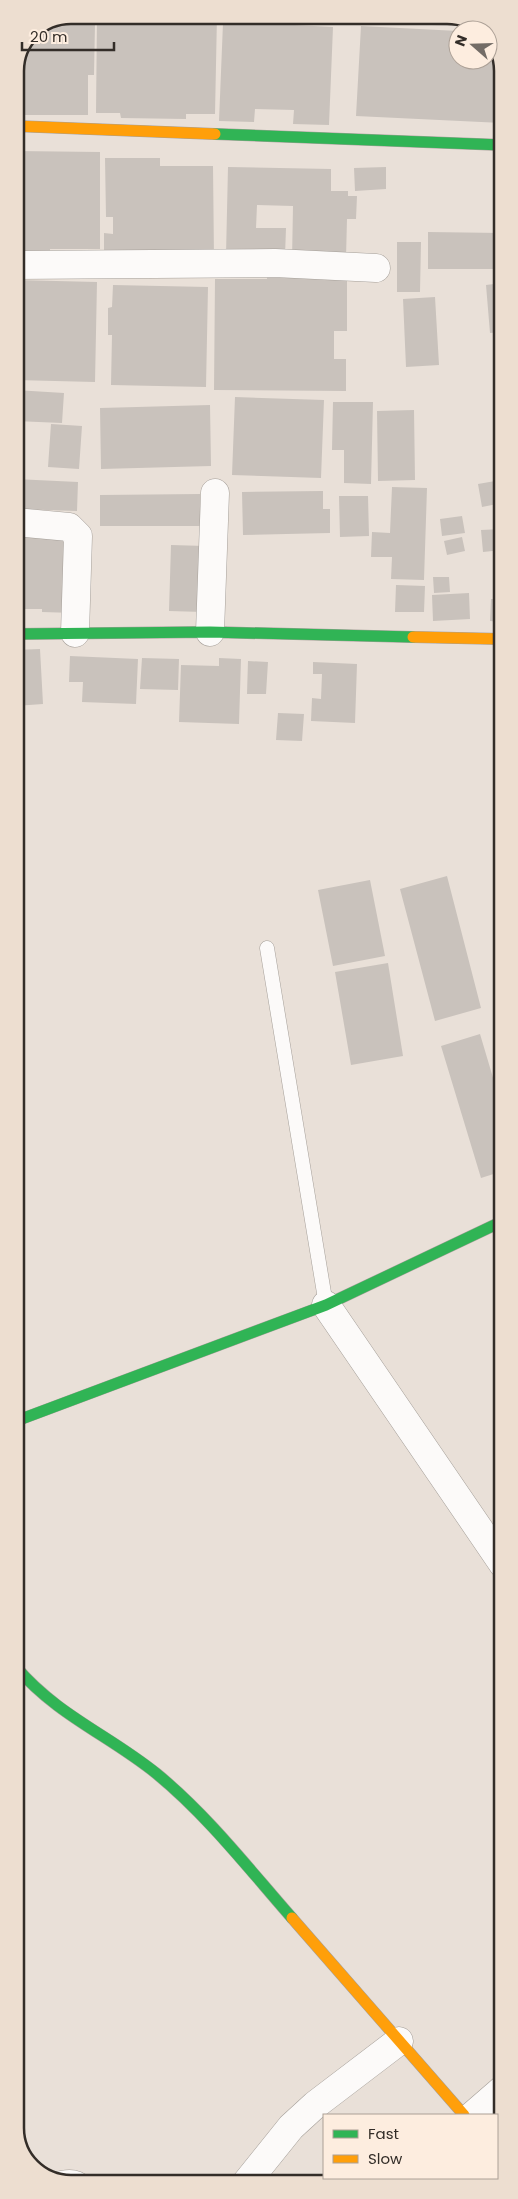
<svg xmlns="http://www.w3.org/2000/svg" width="518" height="2199" font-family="Poppins,sans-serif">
<rect width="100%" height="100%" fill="#e9e0d8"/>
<path fill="#c9c2bc" d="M71,15H89V23H95L94,75H88V115H15V71L32,31Z
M97,15H217L215,114H186V119L121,118L120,113H96Z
M266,15H336V25L276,24L333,27L329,125L293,124L294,110L255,109L254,122L219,121L223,23L266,25Z
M386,15H454L467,22L455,21V26L385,23Z
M361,26L458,31V60H488V34L502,60V123L356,116Z
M15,151L100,152V249H50V255H15Z
M105,158H160V166H213L214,258H104V233L113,234V217H106Z
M228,167L331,169V191H348V196H357L356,219H347L346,258L292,261L293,206L257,205L256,228H286L285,256L226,255Z
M386,167V189L355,191L354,168Z
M428,232L502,233V269H428Z
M397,242H421L420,292H397Z
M267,273H347V331H334V359H346V391L214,390L215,279H267Z
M15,280L97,282L95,382L15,380Z
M502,283V332L490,333L486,285Z
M113,285L208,287L206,387L111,385L112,335H108V308L112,307Z
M435,297L439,365L406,367L403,299Z
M15,390L64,393L62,423L15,421Z
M235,397L324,400L321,478L232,475Z
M333,402H373L371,484L344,483V450H332Z
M210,405L211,466L101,469L100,408Z
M414,410L415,480L378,481L377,411Z
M51,424L82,426L79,469L48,467Z
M15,479L78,482L77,511L15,509Z
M501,480L502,503L482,507L478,484Z
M392,487L427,488L424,580L391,579L392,557H371L372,532L390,533Z
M323,491V509H330V533L243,535L242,492Z
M200,494V526H100V495Z
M339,496H368L369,536L340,537Z
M462,516L465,533L442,536L440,519Z
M502,529V550L483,552L481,530Z
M15,533H75L74,613L42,612V609H15Z
M462,537L465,551L447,555L444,541Z
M171,545L205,546L203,612L169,611Z
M433,577H449L450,592L434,593Z
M396,585L425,586L424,612H395Z
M469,593L470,619L433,621L432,595Z
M491,599H502V622L490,621Z
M40,649L43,704L15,706V650Z
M70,656L138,659L136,704L82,702L83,682H69Z
M142,658L179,659L178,690L140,689Z
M219,658L241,659L239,724L179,722L181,665L219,666Z
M248,661L268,662L266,694H247Z
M313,662L357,664L355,723L311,721L312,698L321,699L322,674H313Z
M15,712H18L19,751H15Z
M278,713L304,714L302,741L276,740Z
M447,876L481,1008L435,1021L400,889Z
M370,880L385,956L333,966L318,890Z
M388,963L403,1056L351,1065L335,972Z
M480,1034L502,1108L503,1171L481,1178L441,1046Z"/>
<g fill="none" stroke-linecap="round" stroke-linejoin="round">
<g stroke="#a59f99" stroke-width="15">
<path id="lane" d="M267,948L326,1305
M55,2180C66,2176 77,2175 86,2184"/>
</g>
<g stroke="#a59f99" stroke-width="29">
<path id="street" d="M15,265L275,263L376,268
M15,522L69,527L78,536L75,633
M210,632L215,493
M326,1305L503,1564
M473,2115L503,2089
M246,2183L291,2127L315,2105L399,2041"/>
</g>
<g stroke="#a59f99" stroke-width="12">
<path id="fast" d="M215,134L502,145
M15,634L210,632L413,637
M16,1421L326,1305L503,1221
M16,1667C58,1716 109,1735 157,1774C208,1816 249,1869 292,1918"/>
</g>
<g stroke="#a59f99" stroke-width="12">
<path id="slow" d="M15,126L215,134
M413,637L502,639
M292,1918L464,2115"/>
</g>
<use href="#lane" stroke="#fcfaf9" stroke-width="14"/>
<use href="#street" stroke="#fcfaf9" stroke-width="28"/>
<use href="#fast" stroke="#30b455" stroke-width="11"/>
<use href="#slow" stroke="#ff9f0a" stroke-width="11"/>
</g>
<path d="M0 0H518V2199H0ZM71 24H447A47 47 0 0 1 494 71V2128A47 47 0 0 1 447 2175H71A47 47 0 0 1 24 2128V71A47 47 0 0 1 71 24Z" fill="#edded0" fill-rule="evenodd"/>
<path fill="none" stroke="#332d28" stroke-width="2.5" d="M71 24H447A47 47 0 0 1 494 71V2128A47 47 0 0 1 447 2175H71A47 47 0 0 1 24 2128V71A47 47 0 0 1 71 24Z"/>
<rect x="323" y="2114" width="175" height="65" fill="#fdeddf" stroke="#aca096"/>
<rect x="333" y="2130" width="25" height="8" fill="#30b455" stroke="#aca096"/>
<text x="368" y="2139" font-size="15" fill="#332d28">Fast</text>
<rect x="333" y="2155" width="25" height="8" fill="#ff9f0a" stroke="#aca096"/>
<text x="368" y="2164" font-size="15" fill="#332d28">Slow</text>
<g transform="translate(473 45) rotate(290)"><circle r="24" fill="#fdeddf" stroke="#aca096"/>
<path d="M0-4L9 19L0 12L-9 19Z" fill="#736c66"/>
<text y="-8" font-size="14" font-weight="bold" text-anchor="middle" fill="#332d28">N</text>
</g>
<path d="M22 42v8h92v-8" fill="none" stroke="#332d28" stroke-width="2.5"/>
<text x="30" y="42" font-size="15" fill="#332d28" stroke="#fdeddf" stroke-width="4" paint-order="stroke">20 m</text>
</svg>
